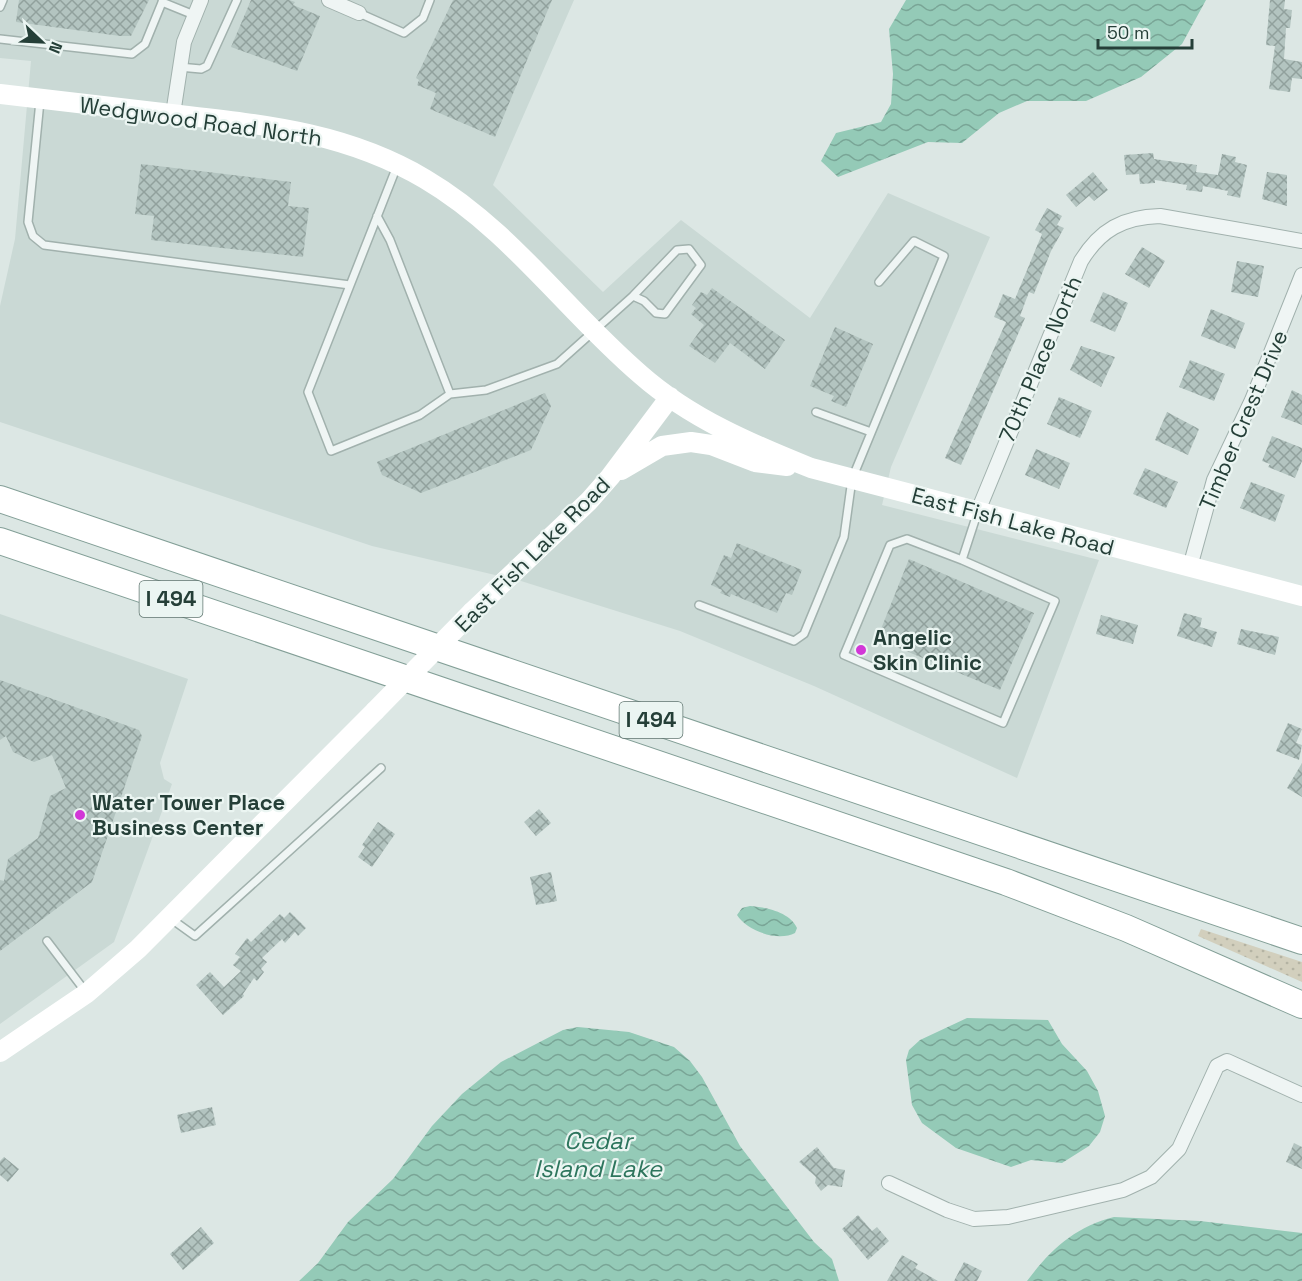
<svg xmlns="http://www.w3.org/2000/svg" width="1302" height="1281" font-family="'Space Grotesk',sans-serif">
<defs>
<pattern id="grass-dots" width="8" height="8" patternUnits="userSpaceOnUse" patternTransform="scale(1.5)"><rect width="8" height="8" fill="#d2cfbd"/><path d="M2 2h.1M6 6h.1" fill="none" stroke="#b4b3a3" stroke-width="1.8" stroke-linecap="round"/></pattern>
<pattern id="water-waves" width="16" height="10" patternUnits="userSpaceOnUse" patternTransform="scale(1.5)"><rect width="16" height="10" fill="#94cab7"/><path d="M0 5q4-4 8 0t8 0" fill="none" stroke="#79a596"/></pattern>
<pattern id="building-cross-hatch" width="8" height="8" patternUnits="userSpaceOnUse" patternTransform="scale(1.5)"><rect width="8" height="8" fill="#b3c4c0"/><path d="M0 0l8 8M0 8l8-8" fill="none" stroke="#91a19d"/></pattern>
</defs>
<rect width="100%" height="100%" fill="#dce7e4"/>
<path fill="#cad9d5" d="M0,0H574L493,185L603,292L681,220L810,318L888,193L990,237L891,467L882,505L1099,560L1017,778L814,686L680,631L521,581L372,546L0,422V306L15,239L31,61L0,58Z
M0,614L188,679L160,763L164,779L172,784L114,942L0,1024Z"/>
<path fill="url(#grass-dots)" d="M1201,929L1302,962V982L1198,936Z"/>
<path fill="url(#water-waves)" d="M906,0H1206L1182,44L1141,77L1086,101H1027L999,113L962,143L928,142L838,177L821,161L836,133L881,122L891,104L893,74L889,29Z
M750,906C766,907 790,912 797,928L795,933C778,942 747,931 737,915L742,908Z
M967,1018L1048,1020L1062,1044L1087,1071L1098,1091L1105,1116L1100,1132L1089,1146L1062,1163L1031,1160L1011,1167L956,1148L922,1123L912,1105L906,1060L909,1050L920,1040Z
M578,1027L629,1032L674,1047L690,1061L702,1077L740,1146L814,1242L832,1259L839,1281H299L318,1263L348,1222L393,1179L432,1126L462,1094L501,1062L563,1030Z
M1114,1217L1200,1221L1302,1233V1281H1027C1051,1249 1075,1227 1114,1217Z"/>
<path fill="url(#building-cross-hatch)" d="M19,0H149L131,36H120L16,22Z
M251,0H289L295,2L293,5L320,16L297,71L231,47Z
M453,0H552L495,137L430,109L436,93L417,85L419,80L416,78Z
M1270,0H1285L1284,9L1292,10L1290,28H1286L1284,59L1302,62V79L1292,78L1290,92L1269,89L1275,46L1266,45Z
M1153,153L1154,159L1197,165L1196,172L1218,175L1222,154L1236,157L1235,162L1247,165L1240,198L1227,195L1228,191L1203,186L1202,192L1186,190L1187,185L1155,180V183L1140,184L1139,174L1126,175L1124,155Z
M141,164L291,182L288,206L309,208L303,257L151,240L154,216L135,214Z
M1093,172L1108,190L1094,201L1089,196L1076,207L1066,195Z
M1267,172L1287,175V206L1262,199Z
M1047,208L1062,216L1057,225L1064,228L1051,251L1034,294L1029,292L1020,316L1025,318L961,465L945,458L1006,322L994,317L1003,294L1015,299L1042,234L1035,230Z
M1142,247L1165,261L1149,288L1125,274Z
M1237,261L1264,266L1258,297L1231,292Z
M712,288L785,340L765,369L730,343L715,363L689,346L704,325L691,314L696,308L692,305L701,292L707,295Z
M1103,292L1128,303L1115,332L1090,321Z
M1211,309L1245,323L1235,349L1201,336Z
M835,327L873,344L846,407L831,401L834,396L810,386Z
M1081,346L1115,357L1101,387L1070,370Z
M1190,360L1225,374L1214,401L1179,387Z
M1292,390L1302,395V425L1281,417Z
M545,393L551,406L531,450L421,493L382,475L377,462Z
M1059,397L1092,411L1080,438L1047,424Z
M1167,412L1199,429L1188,455L1155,440Z
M1272,436L1302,448V461L1295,478L1268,467L1270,464L1262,461Z
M1036,449L1070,463L1059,489L1025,475Z
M1145,468L1178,482L1166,508L1133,494Z
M1251,482L1285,495L1275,522L1240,508Z
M737,543L802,570L792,595L786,593L777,613L731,594L730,597L720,593L722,590L711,585L724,555L731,558Z
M909,559L1034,613L1000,690L877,639Z
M1184,613L1202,618L1200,627L1217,632L1212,647L1177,636Z
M1101,615L1138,625L1133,644L1096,634Z
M1241,629L1279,637L1275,655L1237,644Z
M0,680L139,730L142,736L92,882L0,951V880L4,881L8,859L38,838L50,796L66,788L52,755L34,762L13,752L6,736L0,740Z
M1288,723L1302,729L1296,743L1302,745L1299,760L1276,751Z
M1302,763V797L1287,788Z
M539,809L551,823L536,836L524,822Z
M378,822L395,834L372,867L358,857L365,847L362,845Z
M551,872L557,901L536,905L530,877Z
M290,912L306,928L298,936L295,932L285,943L282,939L262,958L267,962L261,969L264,972L257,981L254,978L243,994L244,996L223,1015L196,985L210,972L224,987L241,971L233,965L240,957L235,954L247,938L251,942L280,914L284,918Z
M212,1107L216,1125L181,1133L177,1115Z
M1294,1143L1302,1147V1169L1286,1162Z
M817,1147L834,1168L845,1170L842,1187L828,1185L821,1191L815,1183L816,1177L799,1162Z
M4,1157L19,1169L8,1182L0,1175V1161Z
M858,1215L872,1231L877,1227L889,1241L868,1260L842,1229Z
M201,1227L214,1243L183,1270L170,1254Z
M902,1255L918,1264L915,1268L938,1281H887Z
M964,1262L982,1271L977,1281H954Z"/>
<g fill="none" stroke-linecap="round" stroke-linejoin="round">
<g stroke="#a1b1ad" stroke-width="10">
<path id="lane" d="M162,2L194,15
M0,7L3,0
M359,13L404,33L423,18L430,0
M0,39L132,54L145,44L163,0
M179,67L201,69L207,66L237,0
M40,101L28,222L33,236L44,245L350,285
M397,166L308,392L331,451L420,415L450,394L486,390L557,364L633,296L677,250L689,249L701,265L665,314L656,313L644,301L633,296
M377,216L390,240L450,394
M816,412L871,432
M962,560L907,539L890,545L844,655L1003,723L1055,601L962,560L977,514
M699,605L794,641L804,634L844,537L852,479L944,256L914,241L879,282
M170,918L195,936L381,768
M47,941L85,991"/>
</g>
<g stroke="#a1b1ad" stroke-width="16">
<path id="street" d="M329,0L359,13
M173,114L184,42L201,0
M978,511L1081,261C1100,230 1123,217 1160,216L1302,241
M1190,567L1214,480L1252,400L1302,275
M889,1183L947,1210L974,1219L1008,1217L1123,1190L1151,1177L1179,1149L1217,1066L1227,1061L1302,1095"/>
</g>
<g stroke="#839f97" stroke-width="28">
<path id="highway" d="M0,499L1302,941
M0,541L1006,882L1126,928L1302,1005"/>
</g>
<use href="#lane" stroke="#eff5f4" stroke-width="7"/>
<use href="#street" stroke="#eff5f4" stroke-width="14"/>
<path stroke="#fff" stroke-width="20" d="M0,94C60,101 120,108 180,115C267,125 347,133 425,179C510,229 567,312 641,375C690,418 751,444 811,468L1302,596
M621,470L662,446L691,442L711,445L755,462L787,466
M472,612L589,501L610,477L670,397
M0,1052L87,993L138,949L375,711"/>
<use href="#highway" stroke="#fff" stroke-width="26"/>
<path stroke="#fff" stroke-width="20" d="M375,711L472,612"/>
</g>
<g fill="#d237d7" stroke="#ebf5f2" stroke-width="2">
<circle cx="861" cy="650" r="6"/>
<circle cx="80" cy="815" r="6"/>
</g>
<g text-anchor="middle" stroke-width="4.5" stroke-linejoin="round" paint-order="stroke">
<g fill="#ebf5f2" stroke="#607670" stroke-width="1.5">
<rect x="139.5" y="581" width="63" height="36" rx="4.5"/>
<rect x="619.5" y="702" width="63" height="36" rx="4.5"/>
</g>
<g font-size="21" font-weight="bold" fill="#253f38">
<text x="171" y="606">I 494</text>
<text x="651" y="727">I 494</text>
</g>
<g font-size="22" fill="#253f38" stroke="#ebf5f2">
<text transform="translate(201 121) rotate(8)" y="8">Wedgwood Road North</text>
<text transform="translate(1040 359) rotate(-67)" y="8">70th Place North</text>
<text transform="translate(1243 420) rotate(-67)" y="8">Timber Crest Drive</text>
<text transform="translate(1013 521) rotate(15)" y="8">East Fish Lake Road</text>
<text transform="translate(532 554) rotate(-45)" y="8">East Fish Lake Road</text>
</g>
<g font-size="22" font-weight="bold" fill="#253f38" stroke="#ebf5f2" text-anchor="start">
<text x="873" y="645">Angelic<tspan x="873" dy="25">Skin Clinic</tspan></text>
<text x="92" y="810">Water Tower Place<tspan x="92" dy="25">Business Center</tspan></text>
</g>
<g font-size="24" font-style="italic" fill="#2d755d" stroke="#ebf5f2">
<text x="598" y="1149">Cedar<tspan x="598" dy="28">Island Lake</tspan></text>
</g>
</g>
<g transform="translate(42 42) rotate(113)" stroke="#ebf5f2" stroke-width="4.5" paint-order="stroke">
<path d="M0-4.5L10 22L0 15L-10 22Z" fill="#253f38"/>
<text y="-9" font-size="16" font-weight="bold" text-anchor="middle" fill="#253f38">N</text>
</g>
<path d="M1098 39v9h94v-9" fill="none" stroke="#253f38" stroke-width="3"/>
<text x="1107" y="39" font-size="18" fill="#253f38" stroke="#ebf5f2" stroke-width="4.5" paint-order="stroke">50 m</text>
</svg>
